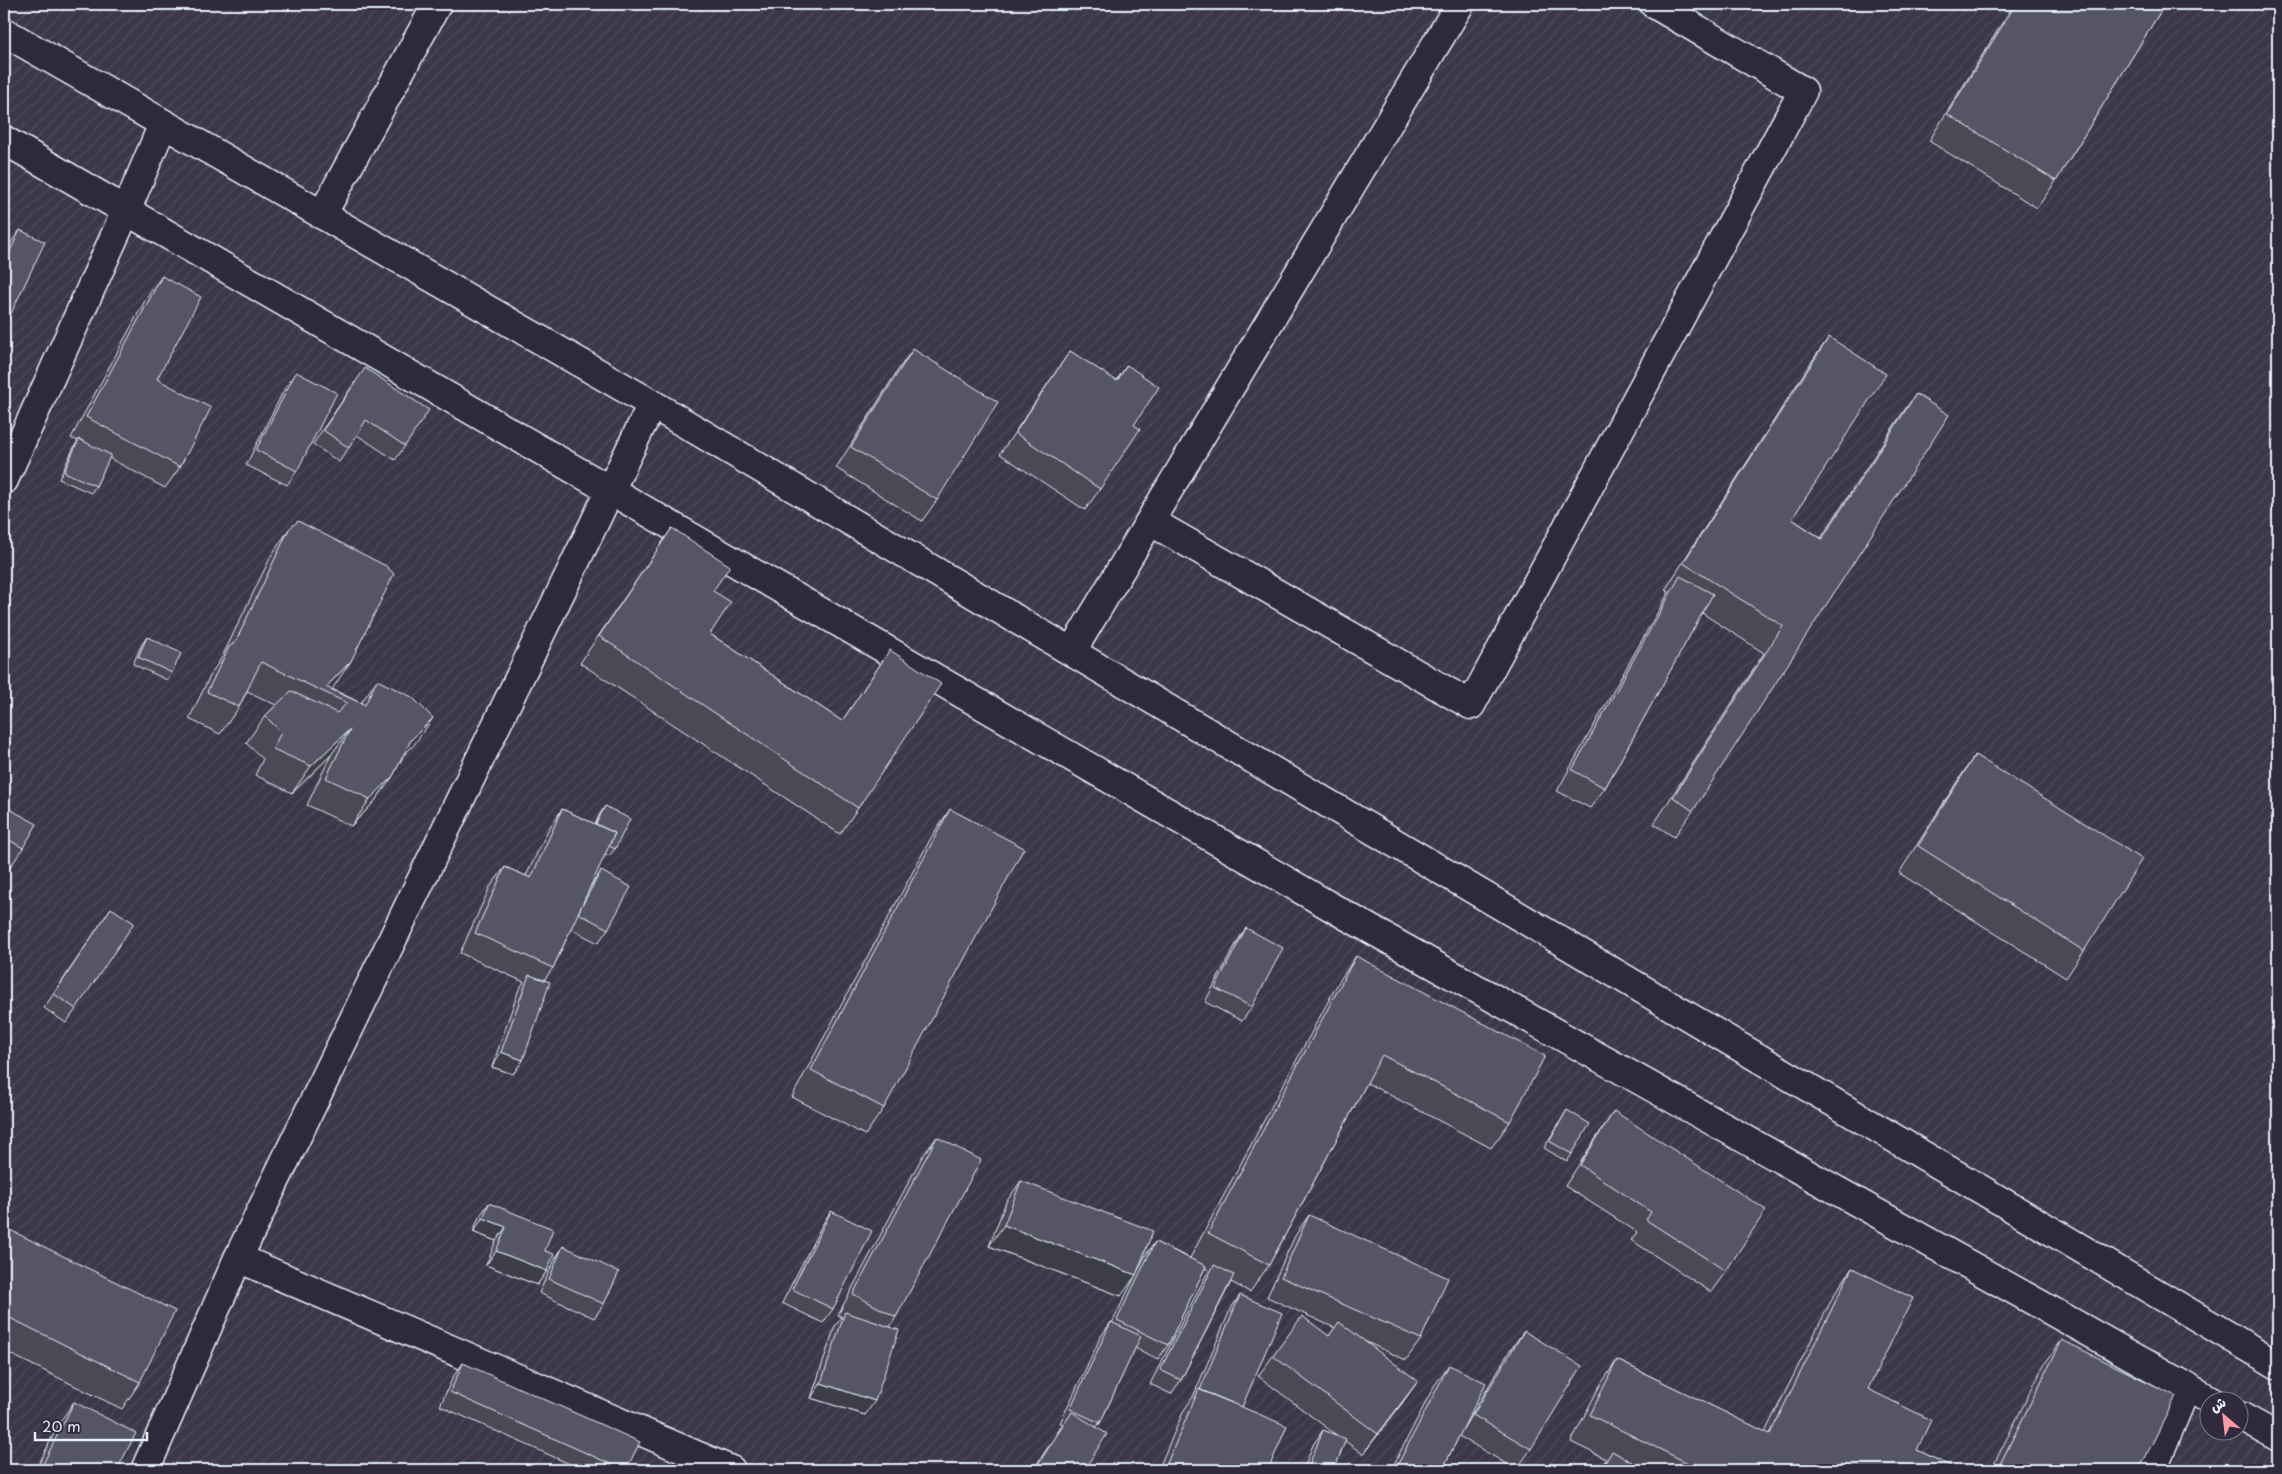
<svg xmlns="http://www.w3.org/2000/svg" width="2282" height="1474" font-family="'Playpen Sans','Playpen Sans Arabic',sans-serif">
<defs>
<pattern id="industrial-furrows" width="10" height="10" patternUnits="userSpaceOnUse" patternTransform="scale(1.25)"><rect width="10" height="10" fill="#3b3749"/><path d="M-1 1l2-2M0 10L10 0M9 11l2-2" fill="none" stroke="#4e4b5b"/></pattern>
</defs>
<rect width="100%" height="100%" fill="#2f2a3d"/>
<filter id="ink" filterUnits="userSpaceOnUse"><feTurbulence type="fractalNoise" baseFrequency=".02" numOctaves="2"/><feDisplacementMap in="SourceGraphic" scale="10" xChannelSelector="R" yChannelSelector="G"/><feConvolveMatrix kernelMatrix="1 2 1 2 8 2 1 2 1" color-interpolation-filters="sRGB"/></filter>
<g filter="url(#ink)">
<path fill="url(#industrial-furrows)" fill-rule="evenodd" d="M4,4H2278V1470H4ZM2210,1402H2240V1432H2210Z"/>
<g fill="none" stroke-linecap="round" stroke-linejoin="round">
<g stroke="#e8f1f8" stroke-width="31">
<path id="minor" d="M322,215L437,4
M4,480L126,211L163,124
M1150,521L1471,705L1803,91L1654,4
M1072,651L1460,4
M238,1258L731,1470
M145,1470L238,1258L652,404
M2152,1470L2187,1386"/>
</g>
<g stroke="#e8f1f8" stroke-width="31">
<path id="tertiary" d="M4,32L652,404L2278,1365
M4,140L1347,916L2214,1402
M2240,1416L2278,1437"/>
</g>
<use href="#minor" stroke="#2f2a3d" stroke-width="28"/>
<use href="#tertiary" stroke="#2f2a3d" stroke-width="28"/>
</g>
<path fill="#4b4957" stroke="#e8f1f8" d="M2014,4H2165L2056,181L2037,208L1929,141Z
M20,230L4,328V258L10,244Z
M162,276L157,379L180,467L165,488L109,458L96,486L91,493L59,479L74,447L78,441L71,438L147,297Z
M1829,337L1792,519L1821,538L1897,421L1916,394L1693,811L1674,837L1654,824L1764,653L1702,613L1605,788L1590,808L1557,791L1669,592L1665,590L1810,364Z
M913,349L937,500L922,521L836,468L898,370Z
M1070,351L1116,381L1127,365L1134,425L1100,489L1085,510L1000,454Z
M296,372L297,471L287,485L246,465L286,386Z
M355,382L405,446L395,460L357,435L339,462L313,444Z
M672,528L713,591L710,634L842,721L890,650L858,808L840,834L580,663Z
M289,529L332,689L361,703L377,680L414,745L403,756L393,776L374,802L351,826L307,805L331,755L292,793L255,775L263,759L246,743L265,716L276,705L247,691L239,707L220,734L189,719L211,674L222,657L271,556Z
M147,637L172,673L167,680L133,664L142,644Z
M1975,755L2084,951L2066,978L1899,873L1957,782Z
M4,806L23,848L9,869L4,866Z
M605,806L615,849L609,856L605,854L587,892L601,871L608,929L598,943L571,929L553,968L544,980L523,1060L513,1074L492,1067L519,989L524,982L460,953L490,887L505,867L526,876L548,830L562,809L595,824L600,814Z
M950,809L884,1108L865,1135L792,1097L932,836Z
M111,908L76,1009L66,1023L44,1008Z
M1246,928L1252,1007L1242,1021L1205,1002L1237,942Z
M1356,956L1510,1122L1491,1148L1367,1083L1269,1265L1250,1292L1231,1282L1181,1380L1171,1394L1150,1384L1204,1279L1209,1270L1205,1268L1168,1345L1158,1359L1135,1348L1100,1423L1096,1427L1084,1470H1033L1063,1424L1060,1423L1101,1336L1111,1322L1112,1323L1145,1256L1155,1242L1190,1258L1338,983Z
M1567,1110L1572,1154L1567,1162L1544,1148Z
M1614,1111L1726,1271L1711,1292L1631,1240L1637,1232L1565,1186L1600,1132Z
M937,1137L896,1317L890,1327L865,1415L811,1398L835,1326L842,1317L838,1315L922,1157Z
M1021,1181L1121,1296L989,1246L1006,1202Z
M489,1203L545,1251L547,1271L537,1285L486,1265L496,1241L473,1232L479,1217Z
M831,1211L833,1309L823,1323L782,1303L822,1225Z
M1309,1215L1421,1339L1406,1360L1364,1341L1403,1402L1363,1454L1345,1441L1334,1470H1303L1313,1445L1323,1430L1339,1437L1258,1376L1273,1356L1329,1336L1335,1328L1267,1297L1295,1236Z
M4,1227L140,1382L122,1409L4,1351Z
M563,1246L604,1304L594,1318L539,1293L554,1261Z
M1852,1268L1868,1389L1917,1450L1959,1470H1599L1606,1459L1571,1442L1599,1387L1617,1360L1765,1432L1834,1295Z
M1240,1295L1242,1407L1268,1470H1158L1184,1410L1193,1397L1230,1310Z
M1524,1331L1531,1449L1519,1466L1532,1470H1514L1515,1469L1459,1436L1442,1470H1391L1434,1386L1449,1365L1463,1429L1509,1352Z
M2062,1340L2139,1470H1991L2043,1366Z
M463,1363L626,1470H583L440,1406L453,1377Z
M74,1402L117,1470H36L59,1423Z"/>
<path fill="#3d3c47" stroke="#e8f1f8" d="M351,661L333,688L327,694L326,687Z
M433,718L414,745L392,766L411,740Z
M350,729L331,755L292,793L311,766Z
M393,776L374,802L351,826L370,799Z
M501,1052L523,1060L513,1074L492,1067Z
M483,1218L506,1227L496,1241L473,1232Z
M1004,1225L1136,1275L1121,1296L989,1246Z
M496,1251L547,1271L537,1285L486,1265Z
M1418,1381L1403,1402L1363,1454L1378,1434Z
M821,1383L875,1401L865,1415L811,1398Z"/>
<path fill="#575565" stroke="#e8f1f8" d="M2016,4H2165L2056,181L1947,114Z
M20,230L45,242L4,328V264Z
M162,276L201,297L157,379L211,408L180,467L86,417Z
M1829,337L1886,374L1792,519L1822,539L1916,394L1949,415L1693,811L1673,797L1783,626L1683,563Z
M913,349L998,402L937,500L851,447Z
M1070,351L1117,381L1127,365L1159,387L1134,425L1140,429L1100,489L1015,433Z
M365,368L429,410L405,446L366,420L349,448L323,430Z
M296,372L337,393L297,471L256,450Z
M79,439L111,455L96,486L64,472Z
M298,521L386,566L394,574L351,661L326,687L365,705L377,680L412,697L433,718L411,740L393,776L370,799L326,778L350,729L311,766L273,749L281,732L265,716L291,691L337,713L347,703L261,662L239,707L207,692L229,647L236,641L289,529Z
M672,528L730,566L713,591L731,602L710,634L842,721L890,650L941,684L858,808L599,636Z
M1680,576L1713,594L1605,788L1572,770Z
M147,637L181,653L172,673L138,657Z
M1975,755L2142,859L2084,951L1918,846Z
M4,806L37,824L23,848L4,837Z
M605,806L630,819L615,849L609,846L615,833L596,824Z
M562,809L615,833L553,968L475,933L505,867L531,878Z
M950,809L1024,848L884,1108L811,1070Z
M601,871L631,887L608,929L578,913Z
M111,908L134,923L76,1009L54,994Z
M1246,928L1283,948L1252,1007L1215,988Z
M1356,956L1545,1056L1510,1122L1382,1055L1269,1265L1208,1233Z
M529,975L550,982L523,1060L501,1052Z
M1567,1110L1590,1124L1572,1154L1549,1141Z
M1614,1111L1766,1210L1726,1271L1646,1220L1651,1212L1580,1165Z
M937,1137L981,1160L896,1317L853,1294Z
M1021,1181L1153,1231L1136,1275L1004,1225Z
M489,1203L553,1229L545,1251L554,1254L547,1271L496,1251L506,1227L483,1218Z
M831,1211L872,1231L833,1309L792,1289Z
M1309,1215L1448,1278L1421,1339L1281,1277Z
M4,1227L175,1311L140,1382L4,1315Z
M1155,1242L1206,1266L1168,1345L1117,1320Z
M563,1246L619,1272L604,1304L549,1279Z
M1214,1265L1234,1275L1181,1380L1160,1370Z
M1852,1268L1913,1298L1868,1389L1931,1420L1917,1450L1959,1470H1702L1590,1415L1617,1360L1770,1434Z
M1240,1295L1282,1313L1242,1407L1200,1390Z
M845,1312L899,1330L875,1401L821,1383Z
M1302,1316L1329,1336L1339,1322L1418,1381L1378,1434L1273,1356Z
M1111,1322L1141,1336L1100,1423L1070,1409Z
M1524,1331L1582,1366L1531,1449L1473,1415Z
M2062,1340L2176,1396L2139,1470H1997Z
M463,1363L640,1442L626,1470H624L450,1392Z
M1449,1365L1486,1383L1442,1470H1395Z
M1199,1389L1287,1426L1268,1470H1164Z
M74,1402L136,1433L117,1470H40Z
M1072,1412L1107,1434L1084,1470H1034Z
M1323,1430L1346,1439L1334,1470H1307Z
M1612,1451L1646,1470H1601Z
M1518,1465L1532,1470H1516Z"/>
</g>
<rect width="2282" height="1474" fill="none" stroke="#2f2a3d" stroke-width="20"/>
<rect x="10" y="10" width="2262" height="1454" fill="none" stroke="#e8f1f8" stroke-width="2" filter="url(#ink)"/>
<g transform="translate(2224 1416) rotate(332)"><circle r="24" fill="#2f2a3d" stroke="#797a88"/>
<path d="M0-4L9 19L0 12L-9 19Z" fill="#ff9aa2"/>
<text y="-8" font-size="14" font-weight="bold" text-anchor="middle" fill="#e8f1f8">ش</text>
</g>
<path d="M35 1432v8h112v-8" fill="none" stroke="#e8f1f8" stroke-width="2.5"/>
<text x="42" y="1432" font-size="15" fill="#e8f1f8" stroke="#2f2a3d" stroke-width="4" paint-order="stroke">20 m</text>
</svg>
